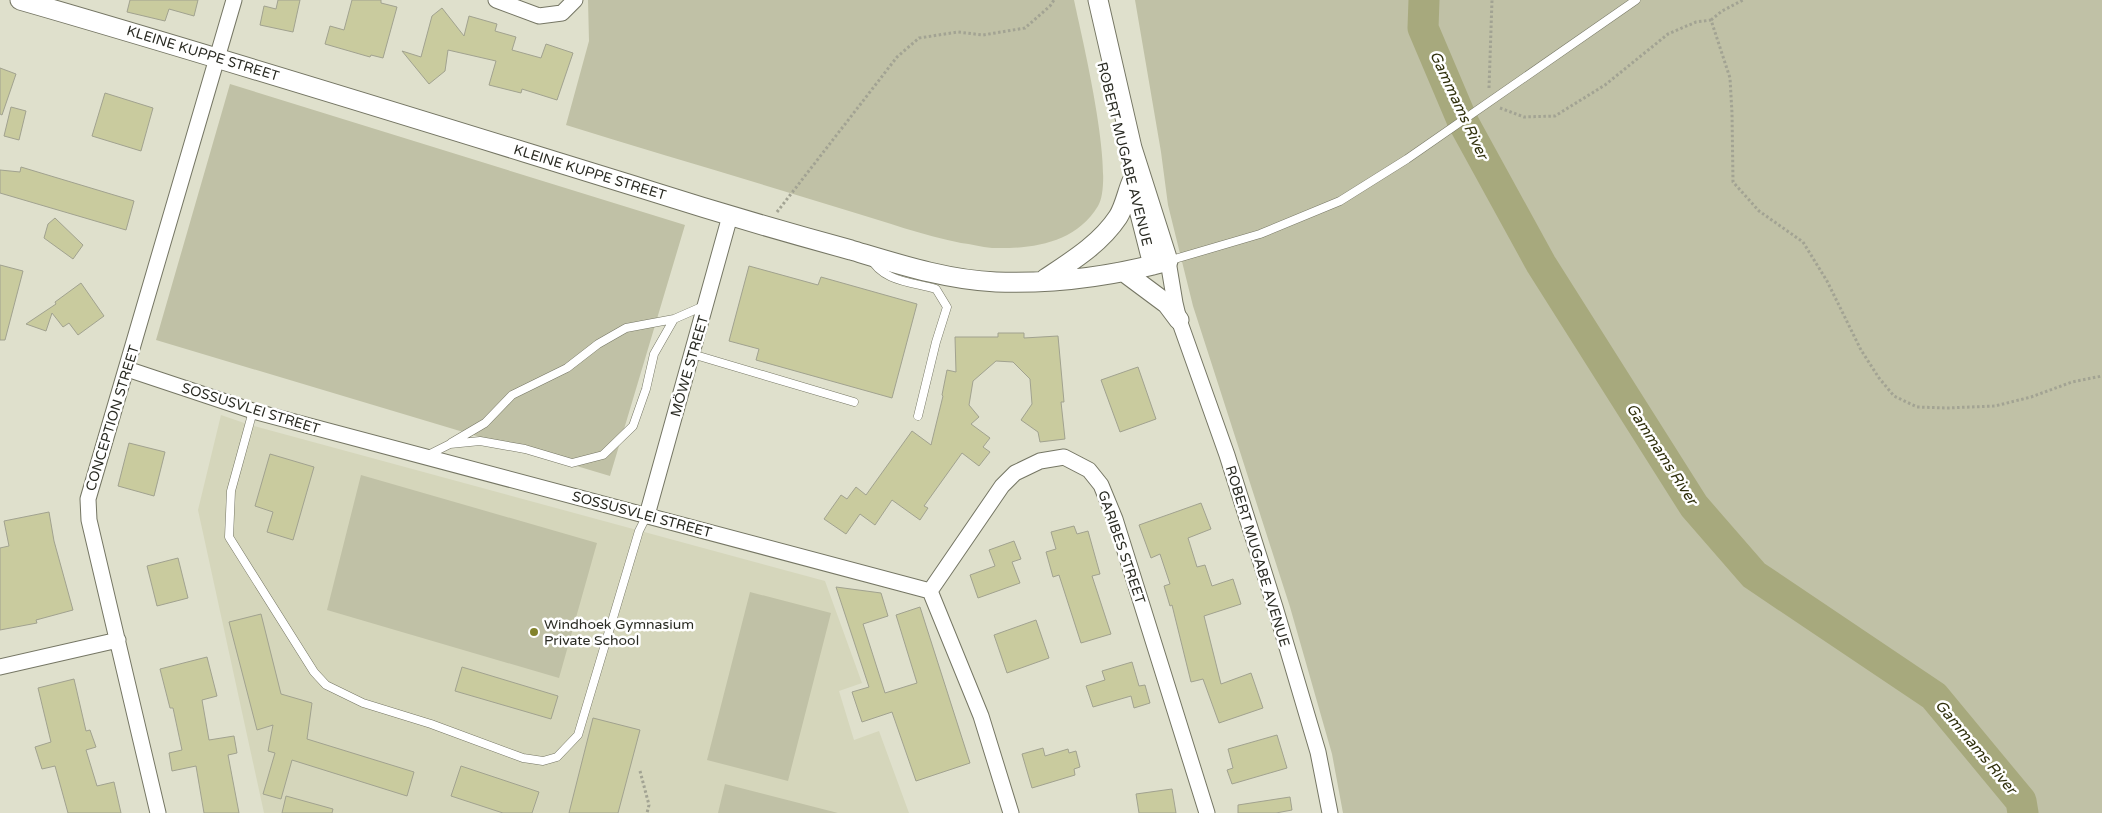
<svg xmlns="http://www.w3.org/2000/svg" width="2102" height="813" font-family="'Varela Round',sans-serif">
<rect width="100%" height="100%" fill="#dfe0cc"/>
<path fill="#d5d6bb" d="M221,415L250,425L825,581L862,683L839,691L854,740L879,731L909,813H264L198,510Z"/>
<path fill="#c0c1a6" d="M588,0H1074C1082,38 1116,177 1098,206C1075,244 1031,249 992,248C981,247 971,244 961,243C922,235 886,222 849,211C755,182 660,154 566,125L589,41Z
M1135,0H2102V813H1343L1332,754L1290,607L1193,306L1168,205L1161,152Z
M230,84L685,225L610,476L156,340Z
M361,475L597,543L559,678L327,610Z
M750,592L831,613L788,781L707,760Z
M725,784L838,813H718Z"/>
<g fill="none" stroke-linecap="round" stroke-linejoin="round">
<path stroke="#a7a97d" stroke-width="31" d="M1424,0L1423,28L1462,120L1541,264L1694,506L1754,575L1934,696L2021,801L2023,813"/>
</g>
<path fill="#c9cb9e" stroke="#a1a28f" d="M130,0H198L194,16L169,9L165,21L127,12Z
M278,0H300L293,32L260,25L264,6L276,9Z
M352,0H381V3L397,7L383,58L371,55L370,57L325,44L330,26L344,30Z
M442,8L464,36L469,16L497,24L495,31L516,37L512,50L541,58L546,44L573,53L557,100L522,89L521,93L489,85L496,61L448,50L445,71L429,84L402,51L421,57L432,16Z
M0,68L16,74L2,115L0,114Z
M105,93L153,108L141,151L92,136Z
M11,107L26,111L19,140L4,136Z
M21,167L134,201L126,230L0,193V170L20,172Z
M55,218L83,245L73,259L44,238L48,224Z
M0,265L23,271L5,340H0Z
M749,266L818,285L821,277L917,304L892,398L756,360L759,349L729,341Z
M81,283L104,316L78,335L69,323L63,327L52,313L46,331L26,324L56,304L55,302Z
M998,333H1024V338L1058,336L1064,402H1061L1065,439L1040,442L1038,432L1021,420L1032,404L1030,379L1013,362L996,361L973,381L969,405L979,417L971,424L990,438L983,447L990,452L979,466L962,453L924,506L928,508L920,520L892,500L875,525L860,514L846,534L824,519L841,495L847,499L856,487L866,495L912,431L931,445L943,396L942,395L947,370L956,372L955,337H998Z
M1138,367L1156,419L1120,432L1101,380Z
M129,443L165,452L154,496L118,486Z
M270,454L314,467L293,540L267,532L273,512L255,506Z
M1201,503L1211,529L1188,538L1197,567L1205,565L1212,586L1233,579L1241,604L1204,616L1221,684L1251,673L1263,708L1219,723L1203,679L1191,682L1172,605L1170,606L1164,586L1170,584L1160,554L1151,558L1139,525Z
M49,512L54,541L73,610L36,620L37,623L0,630V548L9,546L4,521Z
M1074,526L1077,534L1088,531L1100,574L1092,576L1111,634L1081,643L1059,575L1053,577L1046,552L1056,549L1051,532Z
M1014,541L1021,559L1012,562L1020,583L978,598L970,575L995,566L989,550Z
M178,558L188,598L157,606L147,566Z
M836,587L881,593L888,616L863,624L885,693L917,683L896,615L920,607L970,763L916,781L892,712L862,722L852,692L869,687Z
M261,614L281,694L312,703L307,739L414,772L407,796L292,760L281,799L263,794L275,753L268,751L273,725L257,730L229,622Z
M1036,620L1049,658L1007,673L994,635Z
M207,657L217,696L202,700L209,740L234,736L237,753L228,755L239,813H204L196,766L172,771L169,753L182,750L173,708H170L160,669Z
M1132,662L1139,686L1145,685L1150,703L1134,708L1131,696L1093,707L1086,686L1105,680L1102,671Z
M462,667L558,696L551,719L455,691Z
M74,679L86,731L90,730L96,747L86,750L97,786L114,782L121,813H68L55,766L42,769L35,747L51,742L38,688Z
M593,718L640,730L618,813H569Z
M1277,735L1287,768L1232,784L1227,770L1233,768L1228,749Z
M1043,748L1045,756L1068,749L1069,753L1076,751L1080,767L1074,769L1075,775L1032,788L1022,754Z
M461,766L539,792L532,813H503L451,796Z
M1172,789L1176,813H1139L1136,794Z
M286,796L333,809L332,813H282Z
M1290,797L1292,810L1276,813H1238V805Z"/>
<g fill="none" stroke-linecap="round" stroke-linejoin="round">
<g stroke="#757664" stroke-width="9">
<path id="service" d="M870,257C882,282 913,282 936,289L947,307L936,342L918,416
M1168,261L1260,234L1340,201L1407,159L1636,0
M692,354L854,402
M253,411L231,491L229,537L314,672L326,685L363,703L431,724L523,758L543,761L557,757L578,735L639,531L647,515
M451,443L485,423L512,395L567,368L598,344L626,328L674,319
M428,455L450,444L480,441L525,449L572,463L603,455L633,426L646,389L654,354L674,319L706,305"/>
</g>
<g stroke="#757664" stroke-width="17">
<path id="minor" d="M496,0L539,16L562,13L575,0
M1168,261L1175,303L1179,320L1227,455L1275,607L1318,752L1330,813
M127,369L253,411L930,591L981,716L1011,813
M647,515L730,216
M930,591L1002,486L1015,473L1040,461L1064,457L1089,470L1101,485L1115,519L1207,813
M0,667L118,640
M158,813L89,520L88,499L234,0"/>
</g>
<g stroke="#757664" stroke-width="21">
<path id="tertiary" d="M20,0C229,60 436,125 644,189C713,211 781,231 851,250C898,264 947,280 996,282C1053,284 1113,276 1168,261L1132,148L1098,0
M1138,206L1153,265
M1124,272L1167,304L1179,320
M1045,279C1072,261 1100,244 1118,217C1125,206 1127,192 1132,181"/>
</g>
<path stroke="#a2a393" stroke-width="3" stroke-dasharray="2.5 2.5" stroke-linecap="butt" d="M1711,20L1722,11L1743,0
M1489,88L1492,0
M1500,108L1524,117L1555,116L1605,85L1668,34L1696,22L1711,20L1730,78L1732,113L1733,182L1759,211L1803,242L1827,281L1861,350L1879,378L1894,396L1917,407L1947,408L1995,406L2031,397L2072,382L2102,376
M777,212L897,57L919,38L958,32L983,35L1025,28L1050,6L1054,0
M640,771L649,805L647,813"/>
<use href="#service" stroke="#fff" stroke-width="8"/>
<use href="#minor" stroke="#fff" stroke-width="15"/>
<use href="#tertiary" stroke="#fff" stroke-width="19"/>
</g>
<circle fill="#82822b" stroke="#fff" stroke-width="2" cx="534" cy="632" r="5"/>
<g text-anchor="middle" stroke-width="5" stroke-linejoin="round" paint-order="stroke">
<g font-size="14" fill="#2a2b23" stroke="#fff">
<text transform="translate(203 53) rotate(17)" y="5">KLEINE KUPPE STREET</text>
<text transform="translate(1125 154) rotate(76)" y="5">ROBERT MUGABE AVENUE</text>
<text transform="translate(590 172) rotate(17)" y="5">KLEINE KUPPE STREET</text>
<text transform="translate(689 366) rotate(-74)" y="5">MÖWE STREET</text>
<text transform="translate(251 408) rotate(17)" y="5">SOSSUSVLEI STREET</text>
<text transform="translate(112 418) rotate(-73)" y="5">CONCEPTION STREET</text>
<text transform="translate(642 514) rotate(15)" y="5">SOSSUSVLEI STREET</text>
<text transform="translate(1122 547) rotate(71)" y="5">GARIBES STREET</text>
<text transform="translate(1258 556) rotate(73)" y="5">ROBERT MUGABE AVENUE</text>
</g>
<g font-size="14" fill="#2a2b23" stroke="#fff" text-anchor="start">
<text x="544" y="629">Windhoek Gymnasium<tspan x="544" dy="16">Private School</tspan></text>
</g>
<g font-size="15" font-style="italic" fill="#2f2f0b" stroke="#fff">
<text transform="translate(1459 105) rotate(65)" y="5">Gammams River</text>
<text transform="translate(1662 454) rotate(57)" y="5">Gammams River</text>
<text transform="translate(1976 747) rotate(50)" y="5">Gammams River</text>
</g>
</g>
</svg>
